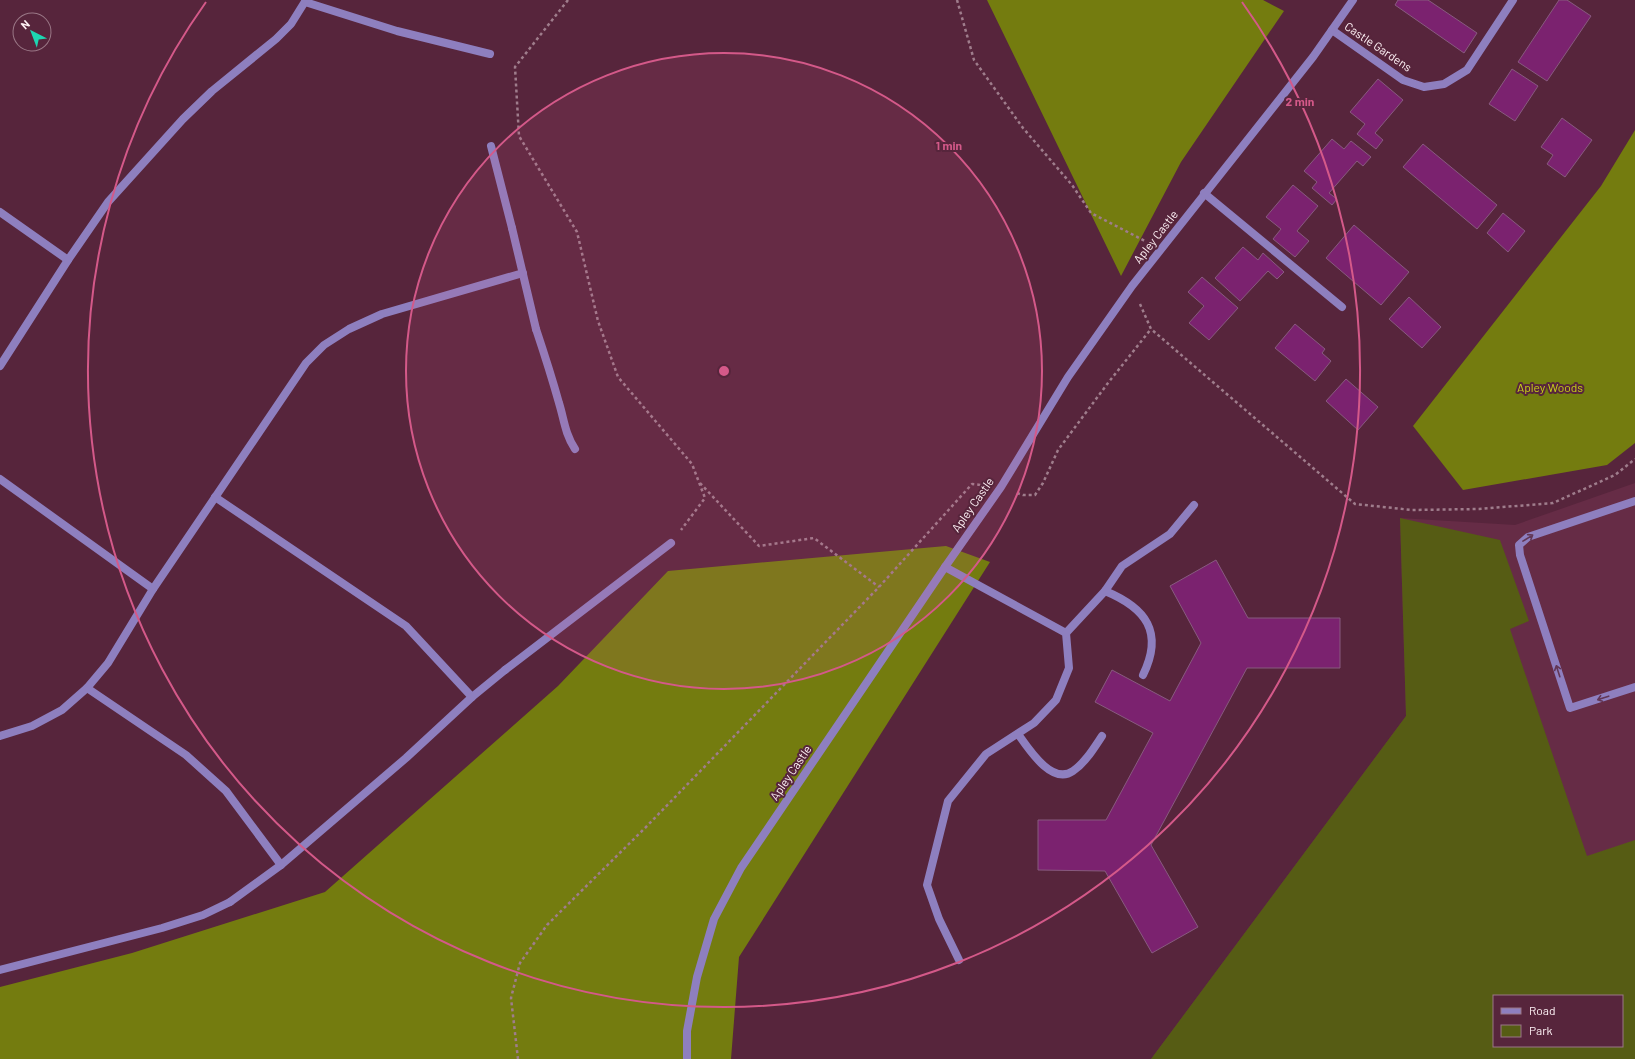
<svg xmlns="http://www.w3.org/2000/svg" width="1635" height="1059" viewBox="0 0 1635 1059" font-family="Barlow,sans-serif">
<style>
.built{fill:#662c46;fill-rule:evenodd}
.green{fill:#565c14;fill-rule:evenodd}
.forest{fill:#747c0f}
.building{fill:#7b226f;stroke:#885a7f}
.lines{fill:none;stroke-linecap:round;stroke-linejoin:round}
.path{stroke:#9f7d8c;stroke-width:2.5;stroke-dasharray:3 3;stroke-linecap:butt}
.lane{stroke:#8e7fbf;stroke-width:8}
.street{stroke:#8e7fbf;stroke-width:8}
.oneway{stroke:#623756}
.ring{fill:none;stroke:#d45989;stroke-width:2}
.labels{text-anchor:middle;stroke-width:4;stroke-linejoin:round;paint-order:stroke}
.street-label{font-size:12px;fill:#fef1f5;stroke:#57253c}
.park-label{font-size:12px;fill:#c6d218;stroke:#57253c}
.centre{fill:#d45989;stroke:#57253c;stroke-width:2}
.ring-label{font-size:12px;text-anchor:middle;font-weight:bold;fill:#d45989;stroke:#57253c;stroke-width:4;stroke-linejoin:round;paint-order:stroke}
</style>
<rect width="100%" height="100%" fill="#57253c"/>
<path class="built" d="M 1635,483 L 1635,1059 L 1151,1059 L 1406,716 L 1400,518 L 1515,525 ZM 1494,996 L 1622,996 L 1622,1046 L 1494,1046 Z"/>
<path class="green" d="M 1400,518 L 1500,540 L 1529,621 L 1510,629 L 1587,856 L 1635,840 L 1635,1059 L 1151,1059 L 1406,716 ZM 1494,996 L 1622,996 L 1622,1046 L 1494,1046 Z"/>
<g class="forest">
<path d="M 987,0 L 1263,0 L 1284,11 L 1181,162 L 1121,276 Z"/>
<path d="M 1635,130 L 1635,443 L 1607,465 L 1463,490 L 1413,426 L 1601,186 Z"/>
<path d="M 946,546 L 990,562 L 739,957 L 731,1059 L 0,1059 L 0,987 L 132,953 L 325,892 L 558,686 L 668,571 Z"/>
</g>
<g class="building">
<path d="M 1398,0 L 1428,0 L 1477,33 L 1464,53 L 1395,5 Z"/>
<path d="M 1559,0 L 1567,0 L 1591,16 L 1547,81 L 1518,62 Z"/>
<path d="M 1512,69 L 1538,86 L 1515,121 L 1489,104 Z"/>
<path d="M 1378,79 L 1403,100 L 1375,133 L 1383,140 L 1376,149 L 1357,134 L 1365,124 L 1350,112 Z"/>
<path d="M 1562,118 L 1592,140 L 1565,177 L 1547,164 L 1553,155 L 1541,147 Z"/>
<path d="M 1332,139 L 1344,149 L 1351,141 L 1371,157 L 1363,166 L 1357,161 L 1329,193 L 1337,199 L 1332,205 L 1312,188 L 1317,182 L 1304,171 Z"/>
<path d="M 1423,144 L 1497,205 L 1477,229 L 1403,167 Z"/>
<path d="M 1293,185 L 1318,206 L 1297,231 L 1309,241 L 1295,257 L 1273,239 L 1281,229 L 1266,217 Z"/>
<path d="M 1503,213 L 1525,231 L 1508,252 L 1487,233 Z"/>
<path d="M 1354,225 L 1409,272 L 1381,305 L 1326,258 Z"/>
<path d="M 1243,247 L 1258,260 L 1263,253 L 1284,272 L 1277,279 L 1268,271 L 1240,301 L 1215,278 Z"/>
<path d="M 1202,277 L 1238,308 L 1209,340 L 1189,323 L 1204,306 L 1188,292 Z"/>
<path d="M 1409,297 L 1441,327 L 1422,348 L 1389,319 Z"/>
<path d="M 1295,324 L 1325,349 L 1322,353 L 1331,361 L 1315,381 L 1275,348 Z"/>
<path d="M 1346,379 L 1378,407 L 1358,430 L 1326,401 Z"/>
<path d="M 1216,560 L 1248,618 L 1340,618 L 1340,668 L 1247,668 L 1151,845 L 1198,927 L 1152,953 L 1105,871 L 1038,870 L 1038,820 L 1106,820 L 1153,733 L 1095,702 L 1112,670 L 1170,701 L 1201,643 L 1170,586 Z"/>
</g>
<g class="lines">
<g class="path">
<path d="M 568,0 L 515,67 L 519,136 L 577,232 L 598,321 L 618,377 L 692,464 L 705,498 L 681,530"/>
<path d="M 957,0 L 974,60 L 1023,128 L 1072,185 L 1091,213 L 1145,241"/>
<path d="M 1140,304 L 1151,329 L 1355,504 L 1412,510 L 1479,509 L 1553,503 L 1615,475 L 1635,459"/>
<path d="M 700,483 L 759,546 L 814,538 L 879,587"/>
<path d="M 1017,493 L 1023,495 L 1035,495 L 1043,483 L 1058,450 L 1108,383 L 1151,329"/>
<path d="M 518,1059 L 511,998 L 520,963 L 547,925 L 646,827 L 879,587 L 972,484 L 981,485"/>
</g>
<g class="lane">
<path d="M 491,146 L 512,228"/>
<path d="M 536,329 C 544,353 552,378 559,403 C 564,419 565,434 575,449"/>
<path d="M 1635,501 L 1528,537 L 1519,545 L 1520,555 L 1570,708 L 1635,687"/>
<path d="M 945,567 L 1066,633 L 1069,668 L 1056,700 L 1034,723 L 986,754 L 948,801 L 927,885 L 939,919 L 959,960"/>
<path d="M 1105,591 C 1146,608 1164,632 1143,675"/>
<path d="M 1066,633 L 1105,591 L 1122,566 L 1170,534 L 1194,505"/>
<path d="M 505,670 L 671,543"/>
<path d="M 1018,734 C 1028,748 1052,786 1073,771 C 1085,763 1094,748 1102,736"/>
<path d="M 0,970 L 162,928 L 203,915 L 230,902"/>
</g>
<g class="street">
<path d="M 305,2 L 397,31 L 490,54"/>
<path d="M 1332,30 L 1403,80 L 1424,87 L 1444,84 L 1467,70 L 1513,0"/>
<path d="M 1204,193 L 1342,307"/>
<path d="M 0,212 L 68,260"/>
<path d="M 512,228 L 536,329"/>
<path d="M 0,366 L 68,260 L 108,202 L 183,119 L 212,91 L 276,39 L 291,24 L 306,0"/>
<path d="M 0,479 L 153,589"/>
<path d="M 215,497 L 406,626 L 472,697"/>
<path d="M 87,688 L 186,755 L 226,791 L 281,865"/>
<path d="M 0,736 L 32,726 L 62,710 L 87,688 L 108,663 L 153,589 L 306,363 L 324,345 L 349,329 L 382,314 L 523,273"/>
<path d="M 230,902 L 281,865 L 406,758 L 472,697 L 505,670"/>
<path d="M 687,1059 L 687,1031 L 697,977 L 714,919 L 741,868 L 945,567 L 1001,487 L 1068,377 L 1132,286 L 1313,57 L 1353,0"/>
</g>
</g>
<defs><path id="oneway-shaft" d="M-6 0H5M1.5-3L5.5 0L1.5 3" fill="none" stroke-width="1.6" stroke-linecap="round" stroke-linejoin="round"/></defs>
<g class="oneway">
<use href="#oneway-shaft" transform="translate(1528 538) rotate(-32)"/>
<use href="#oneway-shaft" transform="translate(1558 671) rotate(-108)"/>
<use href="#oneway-shaft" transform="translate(1603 698) rotate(162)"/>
</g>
<circle cx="724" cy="371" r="318" fill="#d45989" fill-opacity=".12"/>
<g class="ring">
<circle cx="724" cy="371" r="318"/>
<path d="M1242 2A636 636 0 1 1 206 2"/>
</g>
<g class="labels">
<g class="street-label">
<text transform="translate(1378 47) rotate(34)" y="4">Castle Gardens</text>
<text transform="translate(1156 237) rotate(-52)" y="4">Apley Castle</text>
<text transform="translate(973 505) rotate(-55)" y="4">Apley Castle</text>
<text transform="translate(791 773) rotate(-56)" y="4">Apley Castle</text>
</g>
<g class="park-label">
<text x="1550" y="392">Apley Woods</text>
</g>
</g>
<circle cx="724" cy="371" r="6" class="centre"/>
<g class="ring-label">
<text x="1300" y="106">2 min</text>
<text x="949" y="150">1 min</text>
</g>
<rect x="1493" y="995" width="130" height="52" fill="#57253c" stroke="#9a7786"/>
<rect x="1501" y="1008" width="20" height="6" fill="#8e7fbf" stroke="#9a7786"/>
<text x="1529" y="1015" font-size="12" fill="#fef1f5">Road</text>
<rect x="1501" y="1025" width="20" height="12" fill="#565c14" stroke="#9a7786"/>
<text x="1529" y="1035" font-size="12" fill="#fef1f5">Park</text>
<g transform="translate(32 32) rotate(318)"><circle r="19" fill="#57253c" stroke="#9a7786"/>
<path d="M0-3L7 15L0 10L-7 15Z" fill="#1ed5b1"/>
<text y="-6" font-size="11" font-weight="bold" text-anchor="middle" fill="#fef1f5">N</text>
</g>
</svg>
